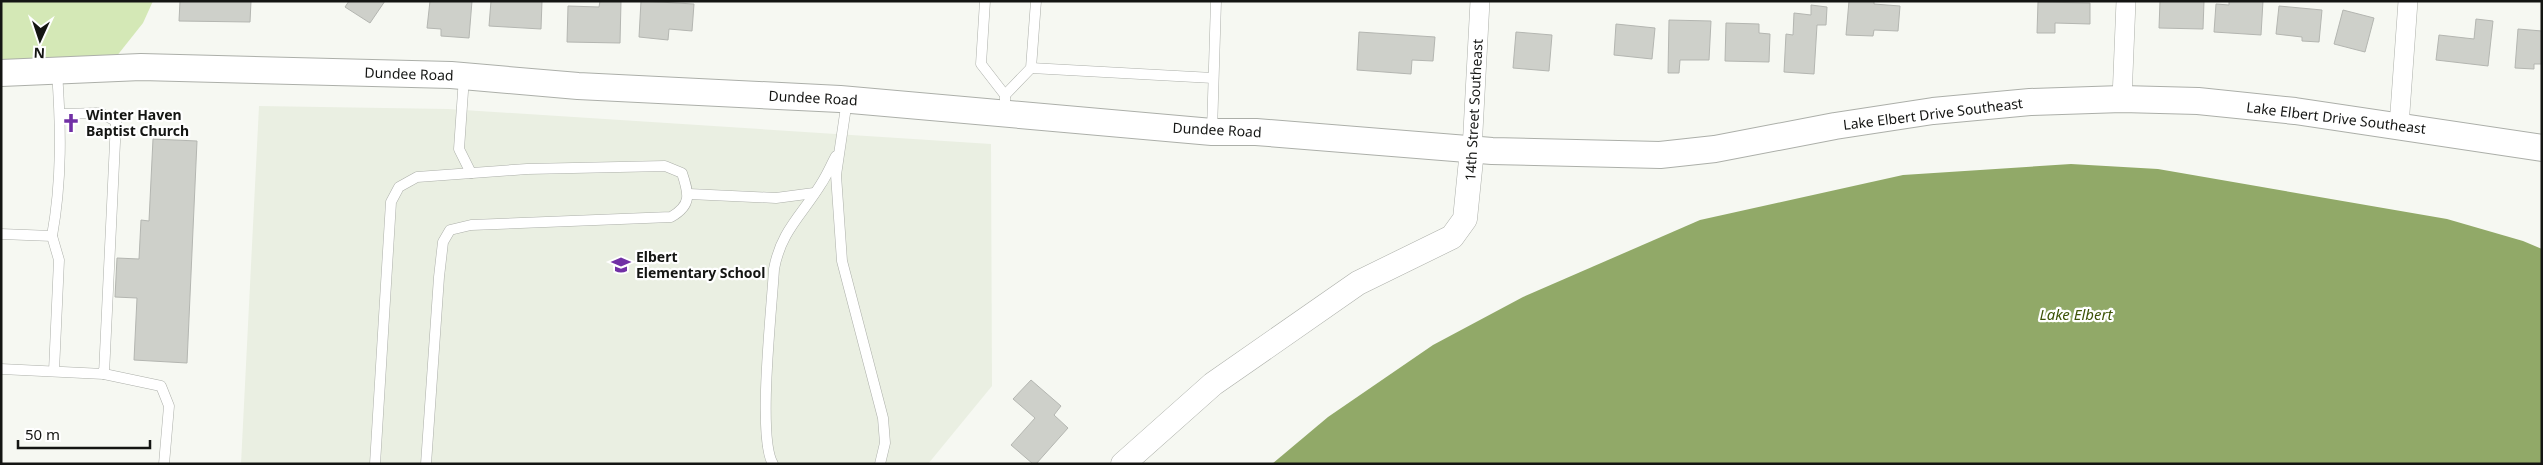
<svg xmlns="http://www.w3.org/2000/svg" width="2543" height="465" viewBox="0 0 2543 465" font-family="'Noto Sans',sans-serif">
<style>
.built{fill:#eaefe2}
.green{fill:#d4e8b6}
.water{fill:#91a968}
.building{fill:#ced0ca;stroke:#b4b6b1}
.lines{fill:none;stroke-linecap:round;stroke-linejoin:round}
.service-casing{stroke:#acafa9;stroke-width:11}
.minor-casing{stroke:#acafa9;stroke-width:20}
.tertiary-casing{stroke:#acafa9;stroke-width:25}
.secondary-casing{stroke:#acafa9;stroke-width:28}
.service{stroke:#fff;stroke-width:10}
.minor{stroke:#fff;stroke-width:19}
.tertiary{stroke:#fff;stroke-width:24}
.secondary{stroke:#fff;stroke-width:26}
.labels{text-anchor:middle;stroke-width:4.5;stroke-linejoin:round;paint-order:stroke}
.street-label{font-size:14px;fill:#141513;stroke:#fff}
.poi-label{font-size:14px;font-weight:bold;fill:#141513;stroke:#fff;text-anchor:start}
.water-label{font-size:15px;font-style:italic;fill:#3d5307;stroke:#fff}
</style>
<rect width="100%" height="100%" fill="#f6f8f2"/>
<path class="built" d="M 259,106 L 448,109 L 991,144 L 992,386 L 928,464 L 241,464 Z"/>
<path class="green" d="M 1,1 L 153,1 L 143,23 L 116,57 L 1,63 Z"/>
<path class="water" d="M 2071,164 L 2158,169 L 2447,219 L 2523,241 L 2542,249 L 2542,464 L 1272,464 L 1328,417 L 1433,345 L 1523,297 L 1700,220 L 1903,175 Z"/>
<g class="building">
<path d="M 180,1 L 251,1 L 250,22 L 179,21 Z"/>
<path d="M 349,1 L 348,1 L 385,1 L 370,23 L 345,7 Z"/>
<path d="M 430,1 L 472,1 L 469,38 L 441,36 L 441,29 L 427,28 Z"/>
<path d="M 491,1 L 542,1 L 541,29 L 489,26 Z"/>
<path d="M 600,1 L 621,1 L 620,43 L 567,42 L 568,6 L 599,7 Z"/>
<path d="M 641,1 L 694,4 L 692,31 L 669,29 L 668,40 L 639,37 Z"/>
<path d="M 1849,1 L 1874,1 L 1874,4 L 1900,6 L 1898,31 L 1874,30 L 1873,36 L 1846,35 Z"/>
<path d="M 2160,1 L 2204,1 L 2203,29 L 2159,28 Z"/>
<path d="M 2229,1 L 2263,1 L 2261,35 L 2214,32 L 2216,4 L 2229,5 Z"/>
<path d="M 2038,2 L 2090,3 L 2090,24 L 2055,23 L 2055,33 L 2037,33 Z"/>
<path d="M 1811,5 L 1827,7 L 1826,25 L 1817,25 L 1814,74 L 1784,72 L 1786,34 L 1793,35 L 1794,13 L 1811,15 Z"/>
<path d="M 2279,6 L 2322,10 L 2319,42 L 2302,41 L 2302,37 L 2276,34 Z"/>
<path d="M 2343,10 L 2374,18 L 2365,52 L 2334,44 Z"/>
<path d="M 2476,19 L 2493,21 L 2488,66 L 2436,60 L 2439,35 L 2474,39 Z"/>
<path d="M 1669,20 L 1711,21 L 1709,60 L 1680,60 L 1679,73 L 1668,73 Z"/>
<path d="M 1726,23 L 1759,24 L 1759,33 L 1770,34 L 1769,62 L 1725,61 Z"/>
<path d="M 1616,24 L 1655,28 L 1652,59 L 1614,55 Z"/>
<path d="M 2518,29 L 2542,31 L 2542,64 L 2534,64 L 2534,69 L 2515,68 Z"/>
<path d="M 1359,32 L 1435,37 L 1433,61 L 1412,60 L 1411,74 L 1357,70 Z"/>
<path d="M 1516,32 L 1552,35 L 1549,71 L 1513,68 Z"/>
<path d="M 153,139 L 197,141 L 187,363 L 134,360 L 137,298 L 115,297 L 117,258 L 139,259 L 141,220 L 149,221 Z"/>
<path d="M 1031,380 L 1061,406 L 1054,415 L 1068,428 L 1036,464 L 1033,464 L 1011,445 L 1035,418 L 1013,399 Z"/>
</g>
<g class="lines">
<g class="service-casing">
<g id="service">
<path d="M 985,1 L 981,64 L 1005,95 L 1005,112"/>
<path d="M 1031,68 L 1213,78"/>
<path d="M 464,77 L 459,149 L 471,173"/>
<path d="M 1005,95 L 1031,68 L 1036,1"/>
<path d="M 847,100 L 836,175 L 842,261 L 883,418 L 885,443 L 880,464"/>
<path d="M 1212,131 L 1216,1"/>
<path d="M 689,194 L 776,198 L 814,193"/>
<path d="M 1,234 L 52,236 C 62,181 61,127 57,72"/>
<path d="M 52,236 L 59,260 L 54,371"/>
<path d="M 1,369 L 104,374 L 116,121 L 100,113 L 60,114"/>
<path d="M 104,374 L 161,386 L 169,406 L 164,464"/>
<path d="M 375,464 L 391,202 L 399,187 L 417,177 L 527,169 L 665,166 L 682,173 C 689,194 692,205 671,217 L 471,225 L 450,230 L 443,242 L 439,277 L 426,464"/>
<path d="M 773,464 C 757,438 772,307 774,269 C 781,231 802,215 821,184 C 827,175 831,165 836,156"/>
</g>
</g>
<g class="minor-casing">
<g id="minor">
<path d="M 2122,99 L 2126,1"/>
<path d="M 2399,126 L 2408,1"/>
<path d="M 1472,150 L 1480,1"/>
</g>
</g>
<g class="tertiary-casing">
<path id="tertiary" d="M 1123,464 L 1213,384 L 1358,283 L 1452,237 L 1465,219 L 1472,150"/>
</g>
<g class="secondary-casing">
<path id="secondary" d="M 1,73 L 141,67 L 451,75 L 578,86 L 840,99 L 1212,132 L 1256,132 L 1492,151 L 1660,155 L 1715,149 L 1835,126 L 1933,111 L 2030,102 L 2122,99 L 2198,101 L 2295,111 L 2542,148"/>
</g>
<use href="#service" class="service"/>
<use href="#minor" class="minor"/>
<use href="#tertiary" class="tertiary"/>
<use href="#secondary" class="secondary"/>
</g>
<defs>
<g id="church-bare" transform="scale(1.5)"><path d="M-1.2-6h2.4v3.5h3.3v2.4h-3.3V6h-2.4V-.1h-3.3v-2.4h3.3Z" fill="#7130a5" stroke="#fff" stroke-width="2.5" paint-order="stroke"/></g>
<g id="school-bare" transform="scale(1.5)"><path d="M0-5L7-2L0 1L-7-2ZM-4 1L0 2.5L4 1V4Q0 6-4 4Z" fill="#7130a5" stroke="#fff" stroke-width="2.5" paint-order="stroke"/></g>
</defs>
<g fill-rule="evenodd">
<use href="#church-bare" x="71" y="123"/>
<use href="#school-bare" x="621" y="265"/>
</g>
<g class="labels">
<g class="street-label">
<text transform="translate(409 74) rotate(2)" y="5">Dundee Road</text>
<text transform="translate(813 98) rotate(3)" y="5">Dundee Road</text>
<text transform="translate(1474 110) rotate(-87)" y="5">14th Street Southeast</text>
<text transform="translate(1933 114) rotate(-7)" y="5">Lake Elbert Drive Southeast</text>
<text transform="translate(2336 118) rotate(7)" y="5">Lake Elbert Drive Southeast</text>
<text transform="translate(1217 130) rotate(3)" y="5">Dundee Road</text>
</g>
<g class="poi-label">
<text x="86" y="120">Winter Haven<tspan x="86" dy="16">Baptist Church</tspan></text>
<text x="636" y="262">Elbert<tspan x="636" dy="16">Elementary School</tspan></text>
</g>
<g class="water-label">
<text x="2076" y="320">Lake Elbert</text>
</g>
</g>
<rect width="2543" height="465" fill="none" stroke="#141513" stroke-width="5"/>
<g transform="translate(40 40) rotate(183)" stroke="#ffffff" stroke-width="4" paint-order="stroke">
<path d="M0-4L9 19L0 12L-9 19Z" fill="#141513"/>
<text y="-8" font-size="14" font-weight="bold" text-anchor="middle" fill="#141513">N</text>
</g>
<path d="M18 440v8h132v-8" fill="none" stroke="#141513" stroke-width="2.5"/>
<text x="25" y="440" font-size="15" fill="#141513" stroke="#ffffff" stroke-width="4" paint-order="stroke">50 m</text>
</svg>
